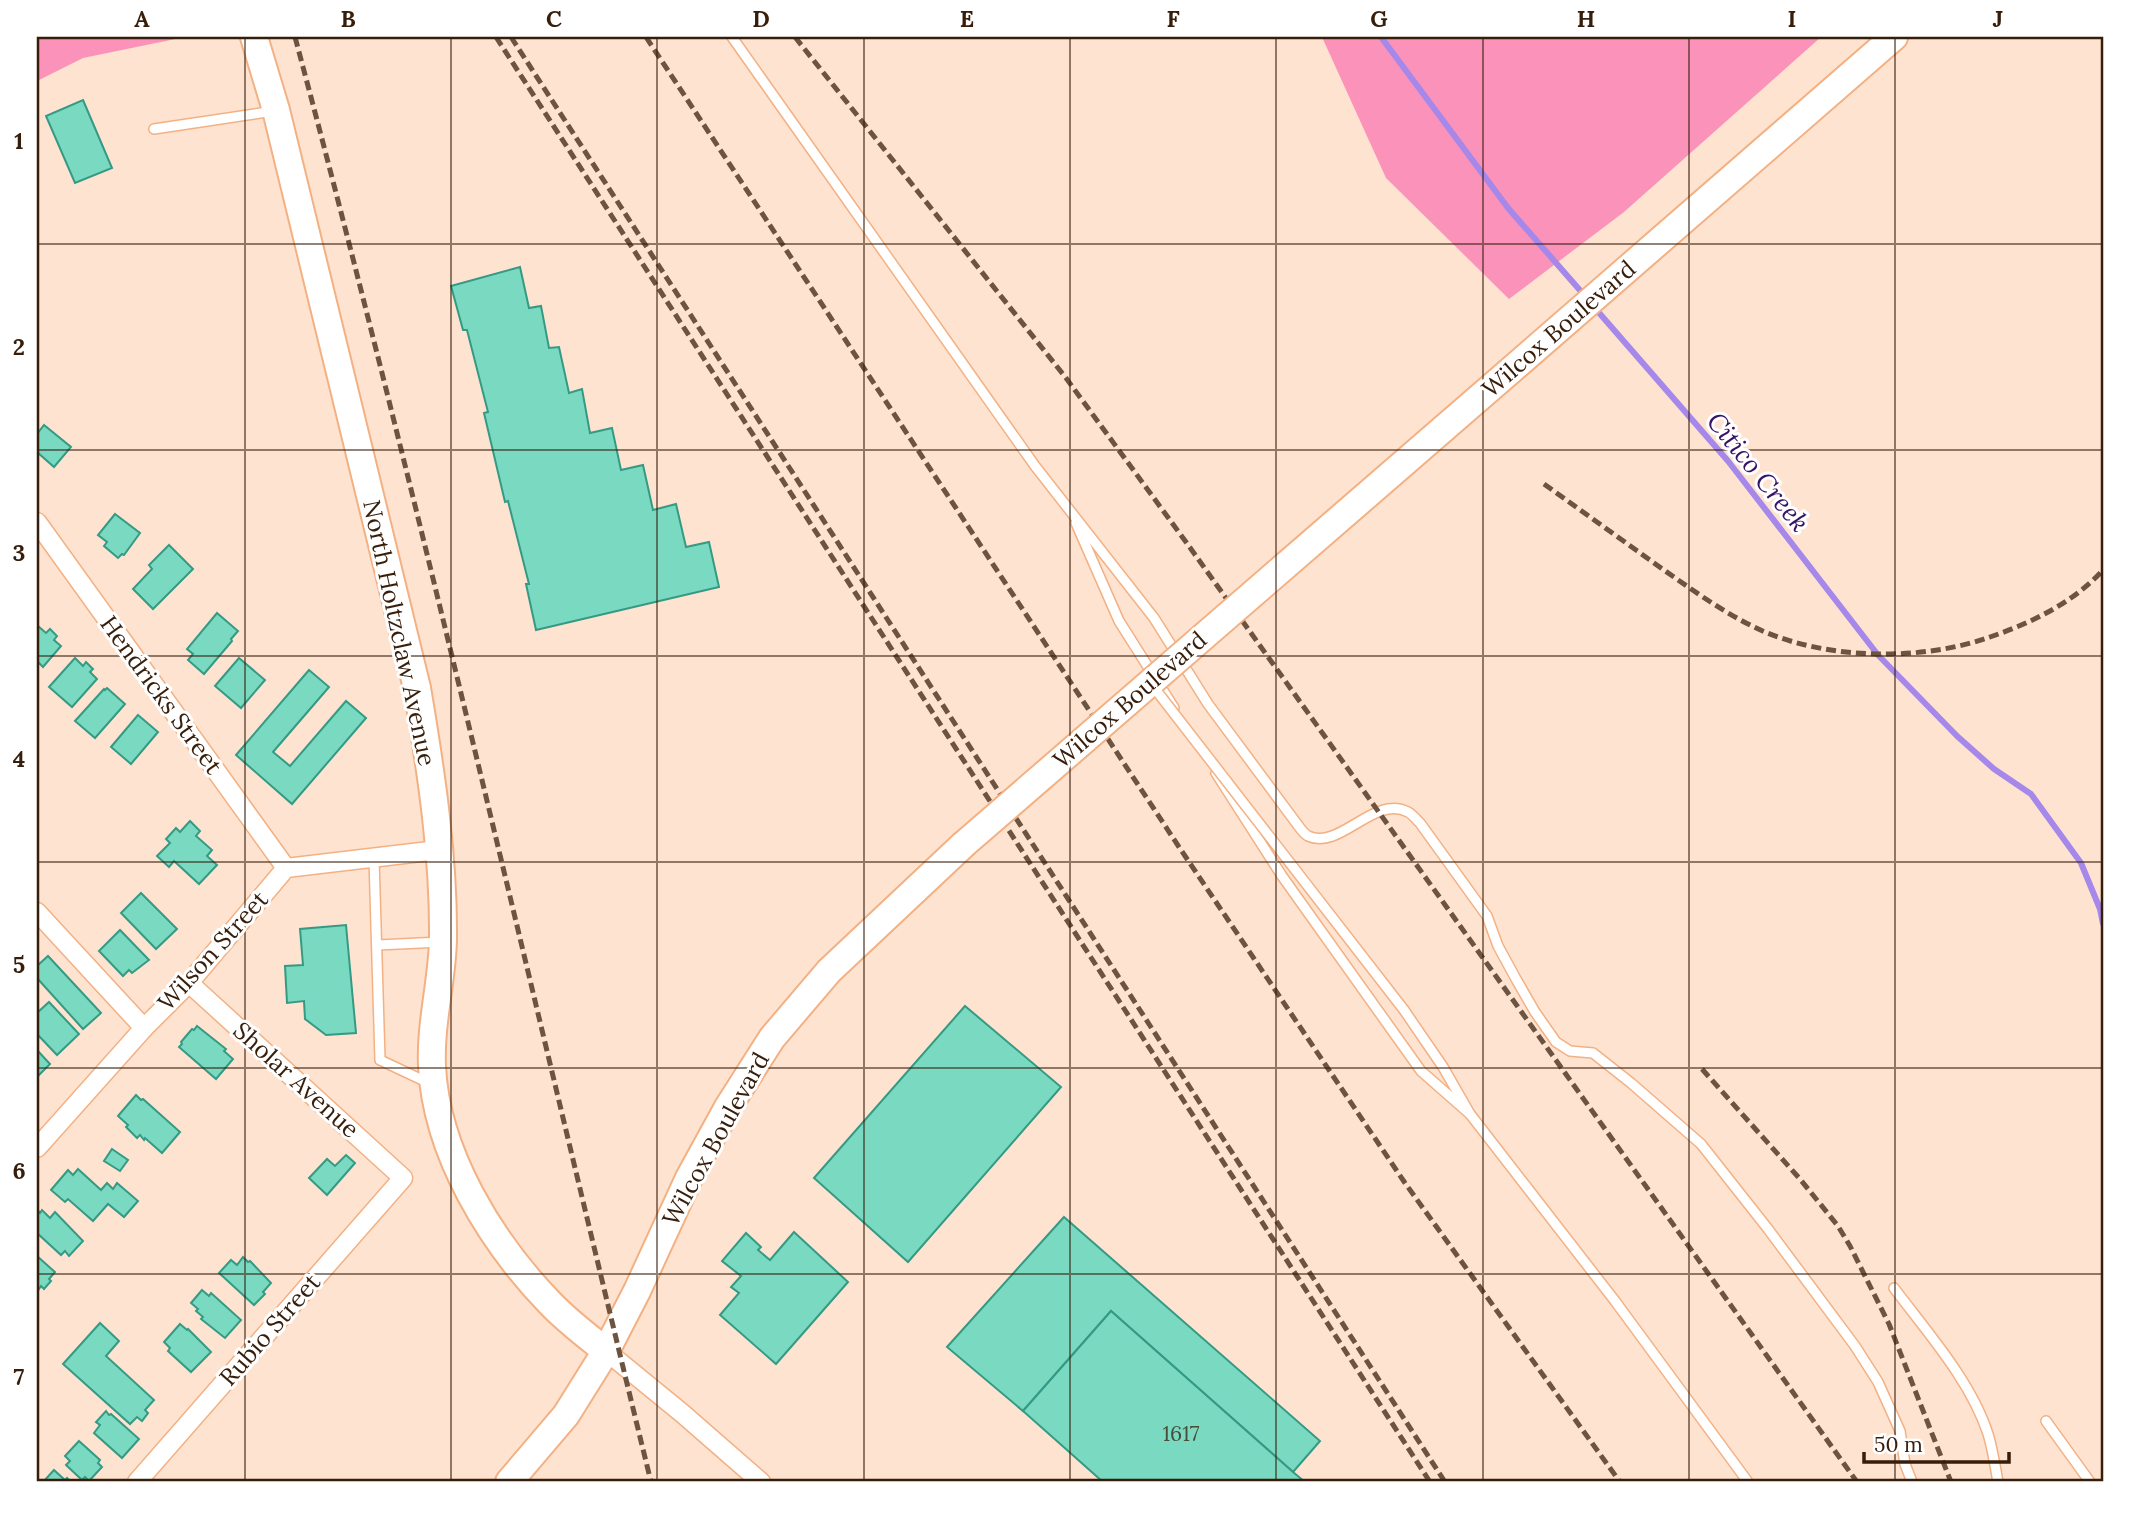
<svg xmlns="http://www.w3.org/2000/svg" width="2140" height="1519" viewBox="0 0 2140 1519" font-family="Lora,serif">
<style>
.green{fill:#fb92ba}
.lines{fill:none;stroke-linecap:round;stroke-linejoin:round}
.stream{stroke:#a588e9;stroke-width:6}
.building{fill:#79d9c1;stroke:#359a84;stroke-width:2}
.lane-casing{stroke:#f3b183;stroke-width:12}
.street-casing{stroke:#f3b183;stroke-width:21}
.secondary-casing{stroke:#f3b183;stroke-width:30}
.lane{stroke:#fff;stroke-width:9}
.street{stroke:#fff;stroke-width:18}
.secondary{stroke:#fff;stroke-width:26}
.rail{stroke:#6d5441;stroke-width:5;stroke-dasharray:10 5;stroke-linecap:butt}
.lane-bridge-casing{stroke:#f3b183;stroke-width:12;stroke-linecap:butt}
.secondary-bridge-casing{stroke:#f3b183;stroke-width:30;stroke-linecap:butt}
.lane-bridge{stroke:#fff;stroke-width:9}
.secondary-bridge{stroke:#fff;stroke-width:26}
.grid{fill:none;stroke:#371e0b;stroke-width:2;stroke-opacity:0.55}
.labels{text-anchor:middle;stroke-width:6;stroke-linejoin:round;paint-order:stroke}
.number-label{font-size:21px;fill:#484d38}
.street-label{font-size:24px;fill:#371e0b;stroke:#fff}
.water-label{font-size:26px;font-style:italic;fill:#351167;stroke:#fff}
.neatline{fill:none;stroke:#371e0b;stroke-width:2.5}
.grid-label{font-size:23px;text-anchor:middle;font-weight:bold;fill:#371e0b}
</style>
<rect width="100%" height="100%" fill="#fee3d0"/>
<g class="green">
<path d="M 37,37 L 185,37 L 83,58 L 37,81 Z"/>
<path d="M 1322,37 L 1821,37 L 1624,212 L 1509,299 L 1386,178 Z"/>
</g>
<g class="lines">
<g class="stream">
<path d="M 1381,37 L 1508,208 L 1585,296"/>
<path d="M 1594,307 L 1728,461 L 1878,655 L 1957,736 L 1994,769 L 2031,794 L 2081,863 L 2100,909 L 2103,924"/>
</g>
</g>
<g class="building">
<path d="M 83,100 L 112,168 L 75,183 L 46,116 Z"/>
<path d="M 520,267 L 529,308 L 541,306 L 549,348 L 559,347 L 569,393 L 582,389 L 590,433 L 612,428 L 621,470 L 643,465 L 653,510 L 676,504 L 686,547 L 709,542 L 719,587 L 536,630 L 526,584 L 529,584 L 508,501 L 505,502 L 484,413 L 488,412 L 467,330 L 463,330 L 451,286 Z"/>
<path d="M 44,425 L 71,447 L 54,467 L 37,452 L 37,434 Z"/>
<path d="M 115,514 L 140,533 L 124,555 L 122,554 L 118,558 L 104,546 L 107,542 L 98,535 Z"/>
<path d="M 169,545 L 193,569 L 153,609 L 133,589 L 152,569 L 149,565 Z"/>
<path d="M 217,613 L 238,631 L 231,639 L 232,641 L 204,674 L 188,660 L 193,654 L 187,649 Z"/>
<path d="M 38,626 L 46,633 L 50,629 L 57,636 L 54,640 L 61,646 L 43,667 L 37,661 Z"/>
<path d="M 75,658 L 83,666 L 86,662 L 93,669 L 90,672 L 97,679 L 72,707 L 49,687 Z"/>
<path d="M 239,658 L 265,680 L 241,708 L 215,686 Z"/>
<path d="M 309,670 L 329,687 L 273,752 L 290,766 L 346,701 L 366,718 L 292,804 L 236,755 Z"/>
<path d="M 107,688 L 125,704 L 95,738 L 75,721 L 104,689 L 105,690 Z"/>
<path d="M 138,715 L 158,732 L 131,764 L 111,747 Z"/>
<path d="M 190,821 L 200,831 L 196,836 L 212,850 L 207,856 L 217,865 L 199,884 L 174,861 L 169,867 L 157,856 L 170,843 L 166,839 L 176,828 L 180,832 Z"/>
<path d="M 141,893 L 177,929 L 156,949 L 121,913 Z"/>
<path d="M 346,925 L 356,1033 L 326,1035 L 305,1019 L 304,1001 L 287,1003 L 285,966 L 303,965 L 300,929 Z"/>
<path d="M 120,930 L 149,960 L 132,973 L 129,970 L 123,976 L 99,951 Z"/>
<path d="M 48,956 L 101,1013 L 83,1029 L 37,978 L 37,966 Z"/>
<path d="M 49,1002 L 79,1034 L 57,1055 L 37,1034 L 37,1013 Z"/>
<path d="M 965,1006 L 1061,1087 L 908,1262 L 814,1178 Z"/>
<path d="M 197,1026 L 226,1049 L 224,1051 L 233,1059 L 216,1079 L 179,1047 L 182,1044 L 181,1042 L 192,1029 L 194,1030 Z"/>
<path d="M 37,1050 L 50,1064 L 37,1077 Z"/>
<path d="M 136,1095 L 141,1100 L 143,1099 L 180,1132 L 162,1153 L 145,1138 L 144,1140 L 140,1135 L 137,1138 L 126,1127 L 128,1125 L 118,1116 Z"/>
<path d="M 112,1149 L 128,1160 L 120,1171 L 104,1161 Z"/>
<path d="M 346,1155 L 355,1163 L 327,1195 L 309,1178 L 327,1159 L 335,1166 Z"/>
<path d="M 78,1169 L 101,1190 L 107,1183 L 113,1189 L 117,1183 L 138,1201 L 124,1217 L 108,1204 L 93,1221 L 68,1199 L 65,1202 L 51,1190 L 68,1170 L 73,1175 Z"/>
<path d="M 37,1209 L 40,1213 L 42,1210 L 50,1218 L 55,1212 L 83,1241 L 69,1256 L 65,1251 L 61,1255 L 38,1234 L 37,1235 Z"/>
<path d="M 1064,1217 L 1320,1441 L 1293,1472 L 1111,1311 L 1023,1411 L 947,1347 Z"/>
<path d="M 794,1232 L 848,1282 L 776,1364 L 720,1315 L 739,1293 L 731,1287 L 741,1276 L 722,1261 L 746,1233 L 761,1247 L 758,1250 L 770,1260 Z"/>
<path d="M 37,1256 L 55,1272 L 49,1279 L 51,1281 L 44,1289 L 41,1286 L 37,1292 Z"/>
<path d="M 243,1257 L 248,1262 L 250,1261 L 271,1283 L 263,1292 L 265,1294 L 254,1305 L 219,1273 L 231,1260 L 237,1265 Z"/>
<path d="M 202,1290 L 209,1296 L 211,1293 L 241,1320 L 225,1338 L 201,1319 L 203,1317 L 196,1311 L 198,1309 L 191,1303 Z"/>
<path d="M 1111,1311 L 1293,1472 L 1305,1482 L 1103,1482 L 1023,1411 Z"/>
<path d="M 100,1323 L 119,1341 L 106,1356 L 154,1400 L 145,1410 L 148,1413 L 142,1421 L 137,1417 L 130,1424 L 63,1364 Z"/>
<path d="M 180,1324 L 187,1330 L 188,1329 L 211,1352 L 191,1372 L 168,1351 L 170,1348 L 164,1342 Z"/>
<path d="M 106,1411 L 109,1415 L 111,1414 L 139,1439 L 122,1458 L 94,1433 L 100,1425 L 96,1422 Z"/>
<path d="M 79,1441 L 100,1460 L 98,1463 L 102,1467 L 89,1481 L 85,1477 L 82,1480 L 66,1465 L 70,1461 L 65,1456 Z"/>
<path d="M 54,1470 L 65,1480 L 67,1478 L 71,1482 L 43,1482 Z"/>
</g>
<g class="lines">
<g class="lane-casing">
<g id="lane">
<path d="M 732,37 L 1035,466 L 1154,618 L 1208,704 L 1297,824 C 1300,828 1304,834 1308,836 C 1340,851 1374,794 1408,812 C 1412,814 1417,820 1420,823 L 1487,916 L 1498,946 L 1516,979 L 1535,1012 L 1556,1042 L 1570,1051 L 1593,1053 L 1631,1083 L 1701,1144 L 1768,1229 L 1855,1346 L 1878,1382 L 1900,1431 L 1905,1464 L 1912,1482"/>
<path d="M 154,129 L 274,111"/>
<path d="M 1076,523 L 1119,621 L 1174,708"/>
<path d="M 1216,773 L 1282,876 L 1421,1071 L 1470,1114"/>
<path d="M 374,859 L 380,1060 L 431,1084"/>
<path d="M 378,945 L 441,942"/>
<path d="M 1404,1010 L 1443,1067 L 1470,1114 L 1615,1301 L 1748,1482"/>
<path d="M 1894,1288 C 1927,1332 1971,1381 1988,1434 C 1993,1450 1995,1466 1998,1482"/>
<path d="M 2046,1421 L 2090,1482"/>
</g>
</g>
<g class="street-casing">
<g id="street">
<path d="M 37,522 L 286,868"/>
<path d="M 37,912 L 144,1028"/>
<path d="M 37,1148 L 144,1028 L 189,983 L 286,868 L 438,850"/>
<path d="M 606,1351 L 683,1414 L 761,1482"/>
<path d="M 137,1482 L 403,1178 L 189,983"/>
</g>
</g>
<g class="secondary-casing">
<g id="secondary">
<path d="M 254,37 L 276,110 L 417,688 C 431,771 444,856 443,940 C 442,982 430,1024 432,1066 C 436,1153 491,1242 550,1303 C 567,1321 587,1336 606,1351"/>
<path d="M 1510,371 L 1894,37"/>
<path d="M 509,1482 L 566,1415 L 606,1351 L 637,1291 L 689,1178 L 728,1107 L 772,1038 L 829,971 L 963,845"/>
</g>
</g>
<use href="#lane" class="lane"/>
<use href="#street" class="street"/>
<use href="#secondary" class="secondary"/>
<g class="rail">
<path d="M 295,37 C 423,516 533,1000 651,1482"/>
<path d="M 496,37 L 1430,1482"/>
<path d="M 511,37 L 1445,1482"/>
<path d="M 646,37 L 1181,850 L 1405,1183 L 1620,1482"/>
<path d="M 795,37 L 1066,378 L 1186,542 L 1857,1482"/>
<path d="M 1544,484 C 1583,512 1622,540 1661,568 C 1694,591 1728,616 1765,632 C 1832,660 1922,661 1990,637 C 2031,623 2073,603 2103,570"/>
<path d="M 1702,1069 L 1800,1179 L 1838,1226 L 1850,1246 L 1889,1324 L 1951,1482"/>
</g>
<g class="lane-bridge-casing">
<path id="lane-bridge" d="M 1152,685 L 1404,1010"/>
</g>
<g class="secondary-bridge-casing">
<path id="secondary-bridge" d="M 963,845 L 1510,371"/>
</g>
<use href="#lane-bridge" class="lane-bridge"/>
<use href="#secondary-bridge" class="secondary-bridge"/>
</g>
<path class="grid" d="M 245,37 L 245,1482M 451,37 L 451,1482M 657,37 L 657,1482M 864,37 L 864,1482M 1070,37 L 1070,1482M 1276,37 L 1276,1482M 1483,37 L 1483,1482M 1689,37 L 1689,1482M 1895,37 L 1895,1482M 37,244 L 2103,244M 37,450 L 2103,450M 37,656 L 2103,656M 37,862 L 2103,862M 37,1068 L 2103,1068M 37,1274 L 2103,1274"/>
<g class="labels">
<g class="number-label">
<text x="1181" y="1441">1617</text>
</g>
<g class="street-label">
<text transform="translate(1559 329) rotate(-41)" y="8">Wilcox Boulevard</text>
<text transform="translate(399 633) rotate(78)" y="8">North Holtzclaw Avenue</text>
<text transform="translate(161 695) rotate(54)" y="8">Hendricks Street</text>
<text transform="translate(1130 700) rotate(-41)" y="8">Wilcox Boulevard</text>
<text transform="translate(213 951) rotate(-48)" y="8">Wilson Street</text>
<text transform="translate(296 1080) rotate(42)" y="8">Sholar Avenue</text>
<text transform="translate(716 1139) rotate(-61)" y="8">Wilcox Boulevard</text>
<text transform="translate(270 1330) rotate(-49)" y="8">Rubio Street</text>
</g>
<g class="water-label">
<text transform="translate(1758 472) rotate(51)" y="9">Citico Creek</text>
</g>
</g>
<rect width="2140" height="1519" fill="none" stroke="#ffffff" stroke-width="77"/>
<path d="M1864 1452v10h145v-10" fill="none" stroke="#371e0b" stroke-width="3.5"/>
<text x="1874" y="1452" font-size="21" fill="#371e0b" stroke="#ffffff" stroke-width="5" paint-order="stroke">50 m</text>
<rect x="38" y="38" width="2064" height="1442" class="neatline"/>
<g class="grid-label">
<text x="142" y="27">A</text>
<text x="348" y="27">B</text>
<text x="554" y="27">C</text>
<text x="761" y="27">D</text>
<text x="967" y="27">E</text>
<text x="1173" y="27">F</text>
<text x="1379" y="27">G</text>
<text x="1586" y="27">H</text>
<text x="1792" y="27">I</text>
<text x="1998" y="27">J</text>
<text x="19" y="149">1</text>
<text x="19" y="355">2</text>
<text x="19" y="561">3</text>
<text x="19" y="767">4</text>
<text x="19" y="973">5</text>
<text x="19" y="1179">6</text>
<text x="19" y="1385">7</text>
</g>
</svg>
